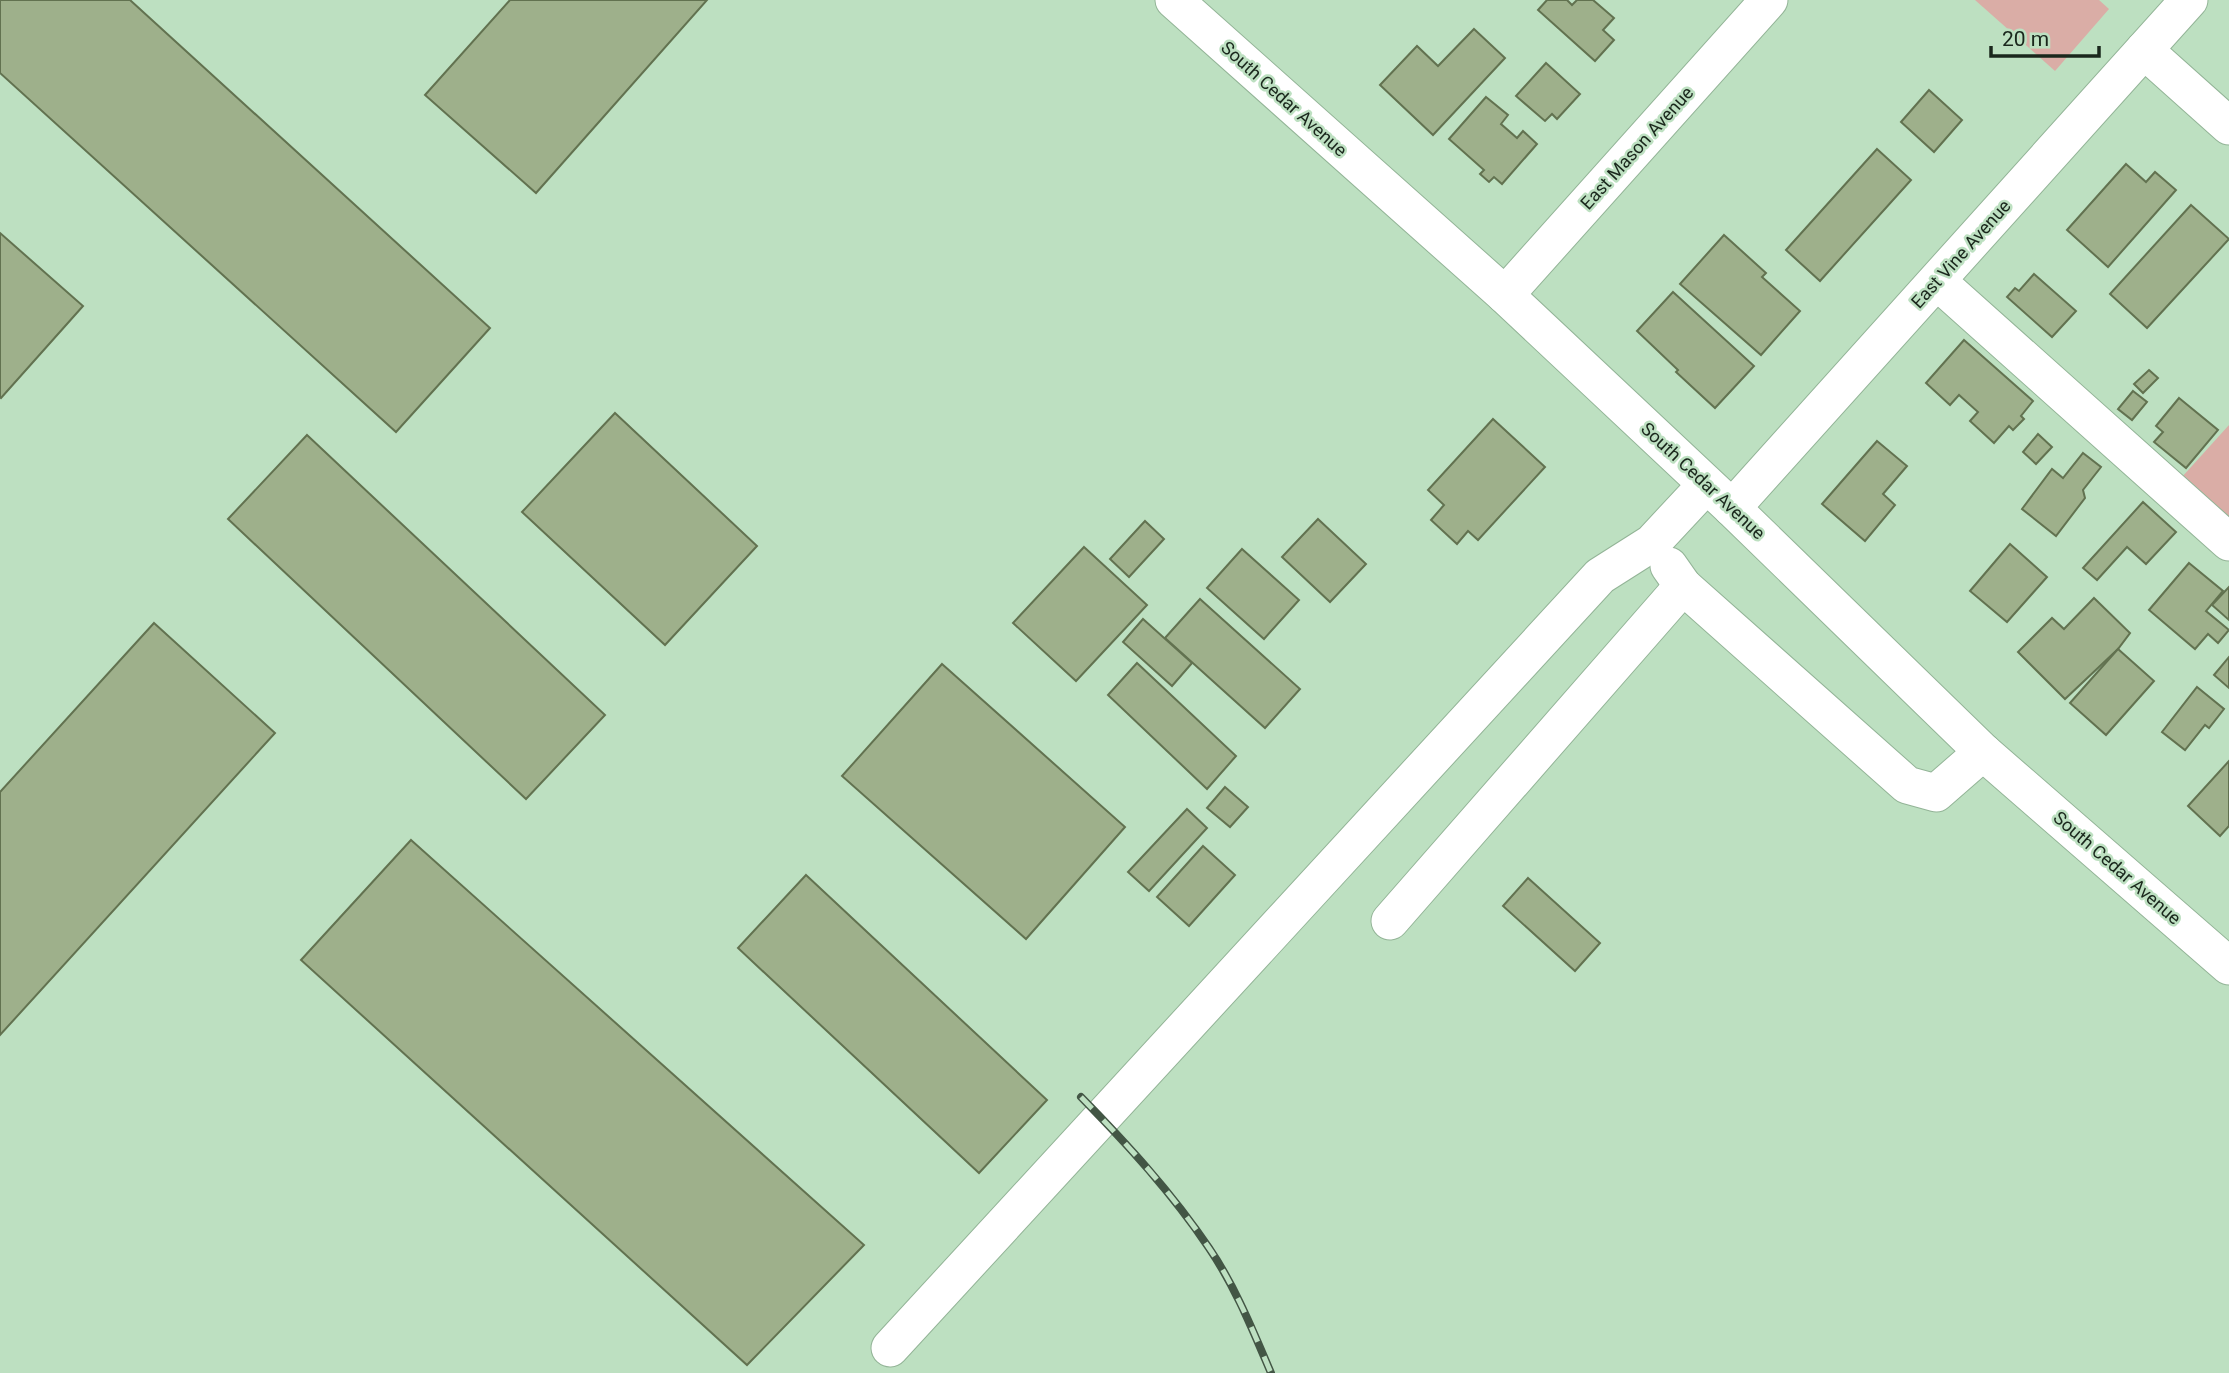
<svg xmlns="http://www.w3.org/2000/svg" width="2229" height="1373" viewBox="0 0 2229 1373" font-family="Roboto,sans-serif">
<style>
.green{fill:#daada6}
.building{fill:#9eb08b;stroke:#627250;stroke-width:2}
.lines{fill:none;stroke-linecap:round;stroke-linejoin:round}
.minor-casing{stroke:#93b497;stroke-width:39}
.minor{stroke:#fff;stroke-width:37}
.rail-casing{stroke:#435645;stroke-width:8}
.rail{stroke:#bde0c1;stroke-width:5;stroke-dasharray:16;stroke-linecap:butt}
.labels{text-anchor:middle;stroke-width:5;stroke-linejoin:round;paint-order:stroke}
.street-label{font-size:18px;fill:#1a271c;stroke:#bde0c1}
</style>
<rect width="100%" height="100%" fill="#bde0c1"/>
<g class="green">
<path d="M 1975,0 L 2099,0 L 2109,9 L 2055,71 Z"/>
<path d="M 2229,425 L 2229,517 L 2228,518 L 2182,477 Z"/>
</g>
<g class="building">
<path d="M 0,0 L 130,0 L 490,328 L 396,432 L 0,73 Z"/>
<path d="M 510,0 L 707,0 L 536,193 L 425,95 Z"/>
<path d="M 1547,0 L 1567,0 L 1572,5 L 1577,0 L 1593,0 L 1614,18 L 1603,30 L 1614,40 L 1595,61 L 1538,10 Z"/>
<path d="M 1474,29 L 1505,58 L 1433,135 L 1380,85 L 1417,46 L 1438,66 Z"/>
<path d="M 1546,63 L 1580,94 L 1557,119 L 1552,114 L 1545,121 L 1516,96 Z"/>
<path d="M 1929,90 L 1962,120 L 1934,152 L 1901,122 Z"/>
<path d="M 1486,97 L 1508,115 L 1501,124 L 1517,138 L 1523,131 L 1537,144 L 1502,184 L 1494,177 L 1489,182 L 1480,174 L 1484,170 L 1449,139 Z"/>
<path d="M 1877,149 L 1911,180 L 1820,281 L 1786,250 Z"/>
<path d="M 2126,164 L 2146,182 L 2155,172 L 2176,190 L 2108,267 L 2067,230 Z"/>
<path d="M 2191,205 L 2229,239 L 2147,328 L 2110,294 Z"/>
<path d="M 0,233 L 83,306 L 1,398 L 0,397 Z"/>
<path d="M 1724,235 L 1766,273 L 1762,277 L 1800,311 L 1761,355 L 1680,284 Z"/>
<path d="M 2034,274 L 2076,311 L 2052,337 L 2007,297 L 2015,288 L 2019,291 Z"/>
<path d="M 1673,292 L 1754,366 L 1715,408 L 1676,372 L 1678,370 L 1637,331 Z"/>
<path d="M 1964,340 L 2033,401 L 2021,416 L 2024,419 L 2013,430 L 2009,426 L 1994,443 L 1970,421 L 1978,412 L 1959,395 L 1950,405 L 1926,383 Z"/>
<path d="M 2149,370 L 2158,378 L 2143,393 L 2134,384 Z"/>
<path d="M 2133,391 L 2147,402 L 2132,420 L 2118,409 Z"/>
<path d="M 2179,398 L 2218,430 L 2186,468 L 2154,442 L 2163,432 L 2156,426 Z"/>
<path d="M 615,413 L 757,546 L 665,645 L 522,512 Z"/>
<path d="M 1493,419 L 1545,467 L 1478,540 L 1468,531 L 1457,544 L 1431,520 L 1444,505 L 1428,490 Z"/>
<path d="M 2038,434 L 2052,447 L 2036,464 L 2023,452 Z"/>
<path d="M 307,435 L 605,715 L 526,799 L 228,519 Z"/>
<path d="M 1877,441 L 1907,466 L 1883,494 L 1895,505 L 1865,541 L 1822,504 Z"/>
<path d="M 2083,453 L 2101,467 L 2083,490 L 2085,498 L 2056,536 L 2022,509 L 2052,469 L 2063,478 Z"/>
<path d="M 2143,502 L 2176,532 L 2146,564 L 2127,547 L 2097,580 L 2083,568 Z"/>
<path d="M 1318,519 L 1366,564 L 1330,602 L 1282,557 Z"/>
<path d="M 1145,521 L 1164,539 L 1129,577 L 1110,559 Z"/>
<path d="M 2010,544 L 2047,577 L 2007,622 L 1970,591 Z"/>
<path d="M 1084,547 L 1147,605 L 1076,681 L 1013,623 Z"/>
<path d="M 1242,549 L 1299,600 L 1264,639 L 1207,588 Z"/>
<path d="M 2189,563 L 2223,591 L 2206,611 L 2229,630 L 2218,643 L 2208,634 L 2195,649 L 2149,610 Z"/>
<path d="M 2229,587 L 2229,620 L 2212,605 Z"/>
<path d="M 2094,598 L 2130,633 L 2118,649 L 2065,699 L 2018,652 L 2052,618 L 2064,629 Z"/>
<path d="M 1200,599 L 1300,689 L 1265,728 L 1165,638 Z"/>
<path d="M 1143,619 L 1192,663 L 1172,686 L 1123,642 Z"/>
<path d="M 154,623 L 275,733 L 0,1035 L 0,792 Z"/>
<path d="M 2118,649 L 2154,681 L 2106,735 L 2070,703 Z"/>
<path d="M 2229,657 L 2229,688 L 2214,675 Z"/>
<path d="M 1137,663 L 1236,756 L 1207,789 L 1108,695 Z"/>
<path d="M 942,664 L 1125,827 L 1026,939 L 842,776 Z"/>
<path d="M 2197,687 L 2224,709 L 2209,728 L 2205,725 L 2185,750 L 2162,732 Z"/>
<path d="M 2229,761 L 2229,826 L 2220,836 L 2188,806 Z"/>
<path d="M 1225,787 L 1248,807 L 1230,827 L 1207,808 Z"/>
<path d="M 1187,809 L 1207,828 L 1149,891 L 1128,872 Z"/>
<path d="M 411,840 L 864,1245 L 747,1365 L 301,960 Z"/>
<path d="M 1203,846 L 1235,875 L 1189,926 L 1157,897 Z"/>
<path d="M 806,875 L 1047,1100 L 979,1173 L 738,948 Z"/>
<path d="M 1528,878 L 1600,943 L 1575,971 L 1503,906 Z"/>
</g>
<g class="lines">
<g class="minor-casing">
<g id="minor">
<path d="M 1174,0 L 1505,295 L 1732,508 L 1983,752 L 2229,966"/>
<path d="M 2144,50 L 2229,126"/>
<path d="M 1937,281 L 2229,542"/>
<path d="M 1505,295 L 1769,0"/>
<path d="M 1732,508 L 2189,0"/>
<path d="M 1669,566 L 1683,586 L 1907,785 L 1936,793 L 1983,752"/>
<path d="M 1390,921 L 1683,586"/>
<path d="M 890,1348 L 1600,576 L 1652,543 L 1706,485"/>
</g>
</g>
<use href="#minor" class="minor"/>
<g class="rail-casing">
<path id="rail" d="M 1081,1097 C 1127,1144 1172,1193 1209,1248 C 1235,1286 1253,1331 1271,1373"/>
</g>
<use href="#rail" class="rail"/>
</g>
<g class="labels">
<g class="street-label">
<text transform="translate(1284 99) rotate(42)" y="6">South Cedar Avenue</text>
<text transform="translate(1637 148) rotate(-48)" y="6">East Mason Avenue</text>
<text transform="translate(1961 254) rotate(-48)" y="6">East Vine Avenue</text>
<text transform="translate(1703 481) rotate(43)" y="6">South Cedar Avenue</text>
<text transform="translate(2117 868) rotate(41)" y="6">South Cedar Avenue</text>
</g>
</g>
<path d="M1991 46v10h108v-10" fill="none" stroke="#1a271c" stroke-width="3.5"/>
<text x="2002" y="46" font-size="21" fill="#1a271c" stroke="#bde0c1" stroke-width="5" paint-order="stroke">20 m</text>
</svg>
